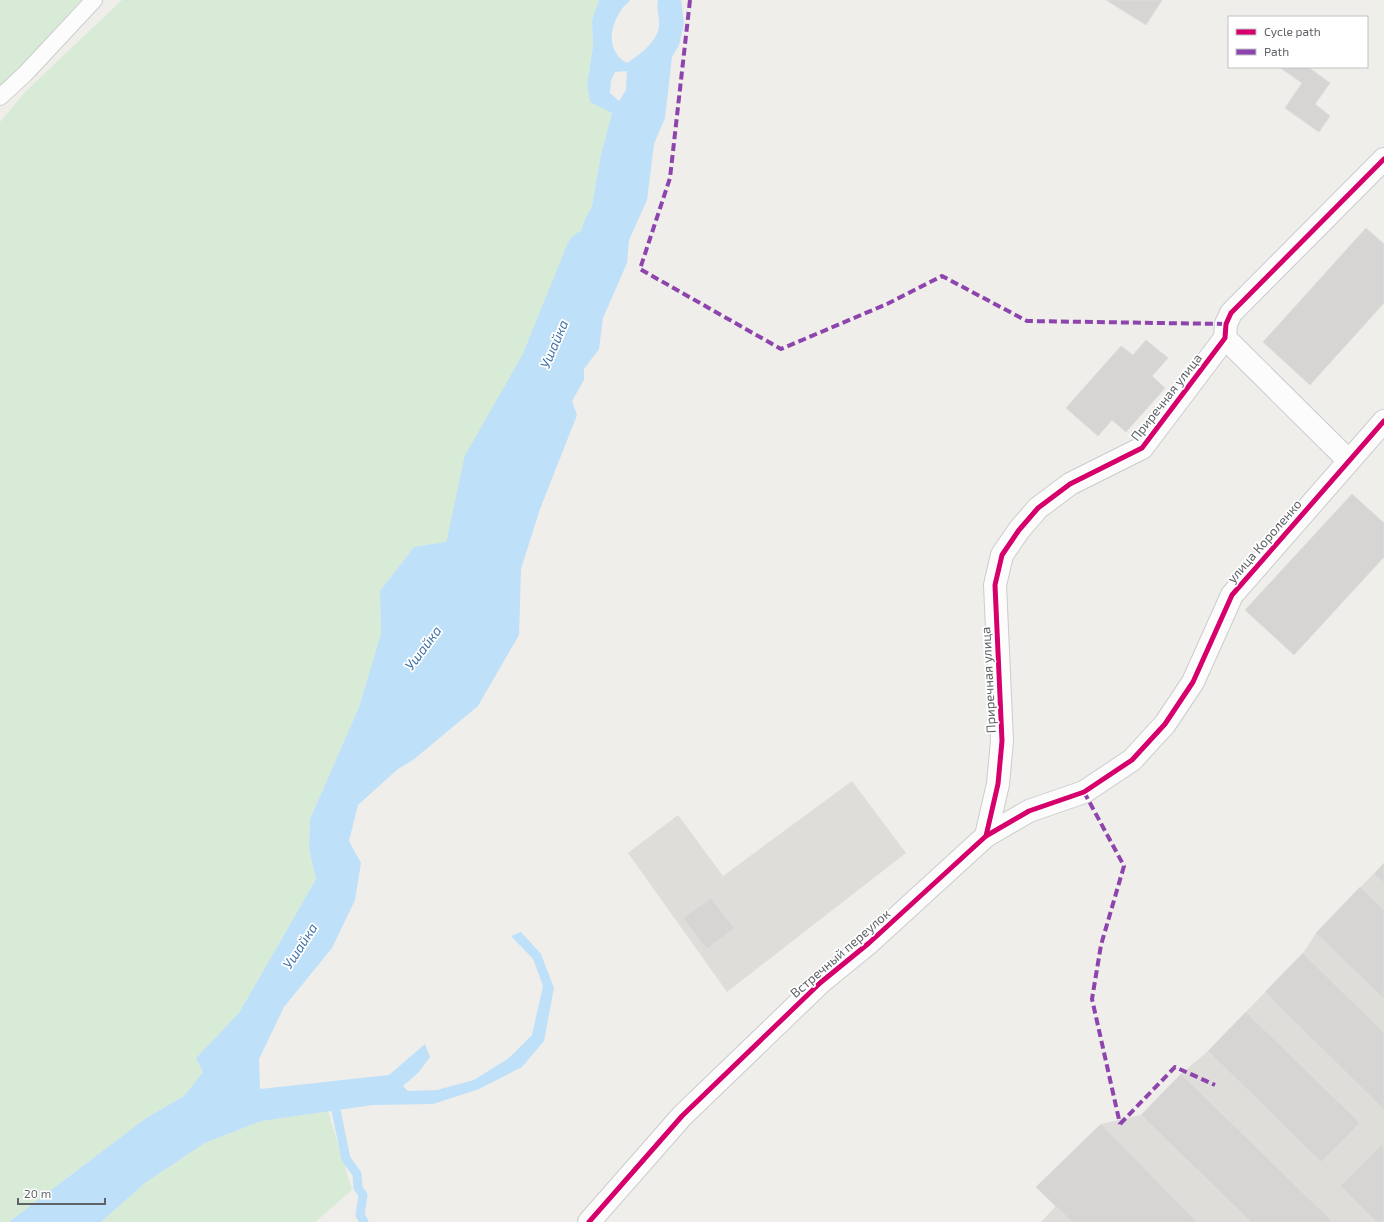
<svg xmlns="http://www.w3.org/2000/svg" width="1384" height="1222" viewBox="0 0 1384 1222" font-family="'Exo 2',sans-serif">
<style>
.industrial{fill:#dfddda}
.green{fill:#d8ebd6}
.water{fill:#bfe0f9;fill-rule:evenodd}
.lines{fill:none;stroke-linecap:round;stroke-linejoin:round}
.stream{stroke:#bfe0f9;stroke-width:9}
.river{stroke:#bfe0f9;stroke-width:52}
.building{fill:#d6d5d3;stroke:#deddd9}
.service-casing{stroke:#cbcccc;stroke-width:18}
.minor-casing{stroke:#cbcccc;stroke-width:24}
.service{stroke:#fdfcfc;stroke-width:16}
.minor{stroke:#fdfcfc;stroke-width:22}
.quiet{stroke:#8e44ad;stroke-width:4;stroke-dasharray:8 4;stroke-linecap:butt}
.cycleway-casing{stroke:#fff;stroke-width:8}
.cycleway{stroke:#d6006c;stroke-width:5}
.labels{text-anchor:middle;stroke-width:3.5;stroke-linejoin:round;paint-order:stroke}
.street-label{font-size:13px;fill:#5f6368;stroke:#fff}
.water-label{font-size:14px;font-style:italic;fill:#4174aa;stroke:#fff}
</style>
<rect width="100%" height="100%" fill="#efeeea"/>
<g class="industrial">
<path d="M 852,781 L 906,853 L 727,992 L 628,853 L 678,815 L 723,876 Z"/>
<path d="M 1384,863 L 1384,1222 L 1041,1222 L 1056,1206 L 1036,1187 L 1101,1124 L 1141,1115 L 1181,1074 L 1208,1051 L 1303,953 L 1316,933 Z"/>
</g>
<g class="green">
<path d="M 0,0 L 81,0 L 38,49 L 0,87 Z"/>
<path d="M 122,0 L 599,0 L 592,20 L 593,46 L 587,85 L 590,102 L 612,113 L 601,154 L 592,206 L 585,219 L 575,265 L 568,273 L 561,309 L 567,331 L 553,339 C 552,360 548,384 531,397 L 499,493 L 445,542 L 414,547 L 380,591 L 381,634 L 359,707 L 310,819 L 309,849 L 316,879 L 239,1013 L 196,1058 L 203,1072 L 184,1096 L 146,1118 L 9,1222 L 0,1222 L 0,122 L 25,92 Z"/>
<path d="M 328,1111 L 352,1190 L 315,1222 L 101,1222 L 145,1183 L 205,1143 L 261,1121 Z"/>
</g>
<path class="water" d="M 599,0 L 630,0 C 628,4 624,5 622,9 C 609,27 606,51 627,63 C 640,55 661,39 659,22 C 659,14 656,8 658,0 L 681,0 L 684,24 L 679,45 L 672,57 L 665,118 L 654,144 L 647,200 L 629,240 L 627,263 L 603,318 L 599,349 L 584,369 L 584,380 L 572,401 L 577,415 L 540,509 L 521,569 L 519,635 L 478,706 L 413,760 L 398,769 L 358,805 L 349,841 L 361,863 L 355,900 L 332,948 L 284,1007 L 259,1059 L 260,1089 L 389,1075 L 425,1044 L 430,1057 L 418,1073 L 403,1086 L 408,1091 L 437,1090 L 474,1080 L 509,1058 L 532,1035 L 543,986 L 533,959 L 511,936 L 521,932 L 541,954 L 554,988 L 544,1041 L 522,1067 L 479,1089 L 433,1104 L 373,1105 L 261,1121 L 205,1143 L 145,1183 L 101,1222 L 9,1222 L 146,1118 L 184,1096 L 203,1072 L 196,1058 L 239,1013 L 316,879 L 309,849 L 310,819 L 359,707 L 381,634 L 380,591 L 414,547 L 445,542 L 499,493 L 507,472 L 517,430 L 531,397 L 540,390 L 552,357 L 553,339 L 567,331 L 561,309 L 568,273 L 575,265 L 573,255 L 585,219 L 592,206 L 601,154 L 612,113 L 590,102 L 587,85 L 593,46 L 592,20 ZM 627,71 L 626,90 L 619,101 L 610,93 L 611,80 L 615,72 Z"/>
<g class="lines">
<path class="stream" d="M 336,1110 L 346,1159 L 357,1174 L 358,1188 L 363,1195 L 360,1215 L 364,1222"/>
<path class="river" d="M 465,580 L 489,466 L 546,366 L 591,255"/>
</g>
<g class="building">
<path d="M 1106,0 L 1162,0 L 1146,25 Z"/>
<path d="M 1279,67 L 1308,67 L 1330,83 L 1315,104 L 1330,116 L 1319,132 L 1285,108 L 1302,83 Z"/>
<path d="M 1366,228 L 1384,244 L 1384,303 L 1310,385 L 1263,342 Z"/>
<path d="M 1146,340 L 1168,358 L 1152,376 L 1165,388 L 1126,432 L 1112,420 L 1098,436 L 1066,408 L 1121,346 L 1133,355 Z"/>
<path d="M 1352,494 L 1384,523 L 1384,557 L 1294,655 L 1245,610 Z"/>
<path d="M 1384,863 L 1384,883 L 1374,874 Z"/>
<path d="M 1360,887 L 1384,910 L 1384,999 L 1316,933 Z"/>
<path d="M 711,898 L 734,928 L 707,949 L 683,918 Z"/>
<path d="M 1303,953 L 1384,1033 L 1384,1110 L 1265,992 Z"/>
<path d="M 1246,1012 L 1360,1123 L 1321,1162 L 1208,1051 Z"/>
<path d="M 1181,1074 L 1333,1222 L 1251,1222 L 1141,1115 Z"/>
<path d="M 1101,1124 L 1197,1222 L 1072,1222 L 1036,1187 Z"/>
<path d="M 1382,1144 L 1384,1147 L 1384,1222 L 1376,1222 L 1340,1186 Z"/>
</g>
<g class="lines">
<g class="service-casing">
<path id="service" d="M 0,97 L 25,74 L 94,0"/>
</g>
<g class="minor-casing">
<g id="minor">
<path d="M 1225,338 L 1348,460"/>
<path d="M 986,836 L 998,784 L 1002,741 L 995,585 L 1002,555 L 1019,530 L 1038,508 L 1070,484 L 1142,448 L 1225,338 L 1226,324 L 1231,313 L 1384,159"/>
<path d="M 589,1222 L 682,1116 L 820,983 L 869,943 L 986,836 L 1029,811 L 1084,792 L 1132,760 L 1165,724 L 1193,682 L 1232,595 L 1384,421"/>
</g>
</g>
<use href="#service" class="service"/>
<use href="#minor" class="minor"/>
<g class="quiet">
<path d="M 690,0 L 670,178 L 640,269 L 781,349 L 887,304 L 942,276 L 1027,321 L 1226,324"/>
<path d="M 1084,792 L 1124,866 L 1101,945 L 1092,999 L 1120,1124"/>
<path d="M 1120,1124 L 1175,1067 L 1215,1085"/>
</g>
<g class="cycleway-casing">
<g id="cycleway">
<path d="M 986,836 L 998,784 L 1002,741 L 995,585 L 1002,555 L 1019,530 L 1038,508 L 1070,484 L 1142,448 L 1225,338 L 1226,324 L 1231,313 L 1384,159"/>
<path d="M 589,1222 L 682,1116 L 820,983 L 869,943 L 986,836 L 1029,811 L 1084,792 L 1132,760 L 1165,724 L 1193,682 L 1232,595 L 1384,421"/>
</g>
</g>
<use href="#cycleway" class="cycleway"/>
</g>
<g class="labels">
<g class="street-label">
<text transform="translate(1166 397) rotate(-52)" y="5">Приречная улица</text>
<text transform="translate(1264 541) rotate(-49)" y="5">улица Короленко</text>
<text transform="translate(988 680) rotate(-93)" y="5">Приречная улица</text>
<text transform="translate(840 953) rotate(-41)" y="5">Встречный переулок</text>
</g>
<g class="water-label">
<text transform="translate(554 344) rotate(-67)" y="5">Ушайка</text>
<text transform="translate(423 648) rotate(-53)" y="5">Ушайка</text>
<text transform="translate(300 946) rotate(-57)" y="5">Ушайка</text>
</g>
</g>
<rect x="1228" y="16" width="140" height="52" fill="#ffffff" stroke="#bfc1c3"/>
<rect x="1236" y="29" width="20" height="6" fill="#d6006c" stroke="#bfc1c3"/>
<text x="1264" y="36" font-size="12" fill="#5f6368">Cycle path</text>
<rect x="1236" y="49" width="20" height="6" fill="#8e44ad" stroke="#bfc1c3"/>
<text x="1264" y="56" font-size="12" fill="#5f6368">Path</text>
<path d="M18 1198v6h87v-6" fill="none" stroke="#5f6368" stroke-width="2"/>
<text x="24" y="1198" font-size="12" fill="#5f6368" stroke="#ffffff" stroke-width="3" paint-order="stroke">20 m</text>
</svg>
